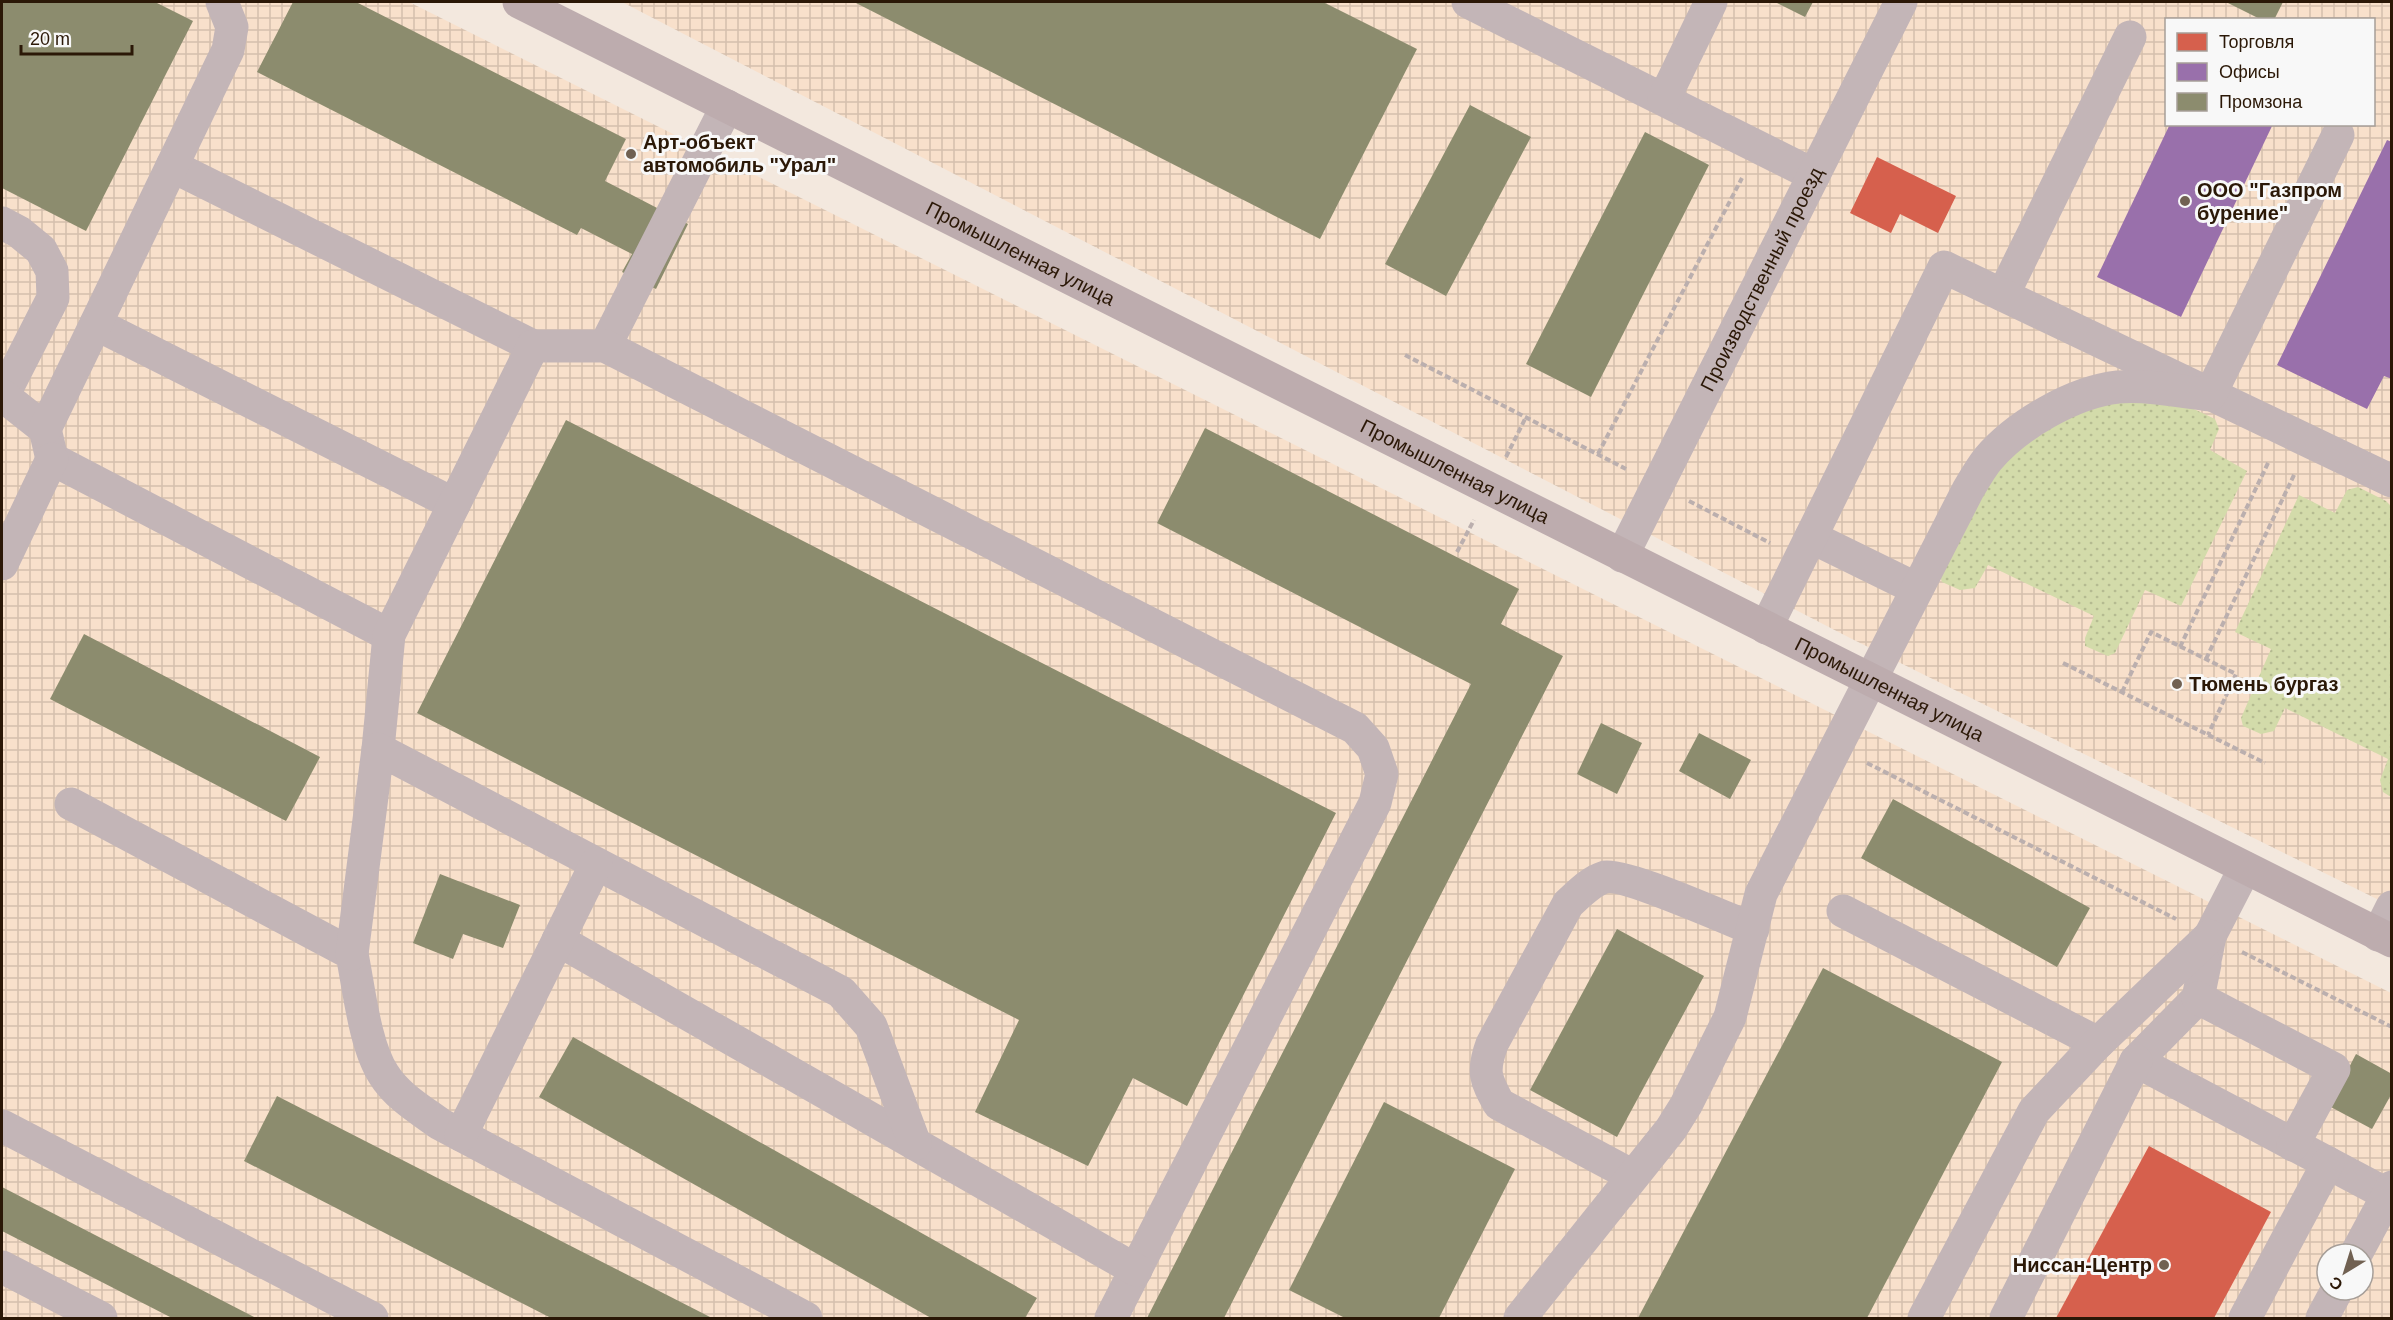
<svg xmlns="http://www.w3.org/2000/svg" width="2393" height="1320" viewBox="0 0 2393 1320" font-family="Arial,sans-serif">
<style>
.industrial{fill:url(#industrial-grid);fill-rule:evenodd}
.grass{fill:url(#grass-dots)}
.shops{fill:#d6604d}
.offices{fill:#9970ab}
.industry{fill:#8c8c6e}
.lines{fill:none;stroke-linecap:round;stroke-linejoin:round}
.path{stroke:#bbafae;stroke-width:4;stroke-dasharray:6 3;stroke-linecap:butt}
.minor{stroke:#c3b5b7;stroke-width:33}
.major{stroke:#bdacae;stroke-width:33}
.poi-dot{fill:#716152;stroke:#f8f8f8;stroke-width:2}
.labels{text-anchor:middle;stroke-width:6;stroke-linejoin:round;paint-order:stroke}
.poi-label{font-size:20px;font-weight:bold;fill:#2b1807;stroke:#f8f8f8;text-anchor:start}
.street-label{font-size:20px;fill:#2b1807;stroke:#f8f8f8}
</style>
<defs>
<pattern id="industrial-grid" width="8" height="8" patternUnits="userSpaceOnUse" patternTransform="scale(1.5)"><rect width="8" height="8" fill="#f8e0cb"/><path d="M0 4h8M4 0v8" fill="none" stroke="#d5bfad"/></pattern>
<pattern id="grass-dots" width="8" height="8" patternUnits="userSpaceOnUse" patternTransform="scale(1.5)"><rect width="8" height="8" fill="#d3dbaa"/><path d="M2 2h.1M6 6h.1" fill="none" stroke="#b5bb91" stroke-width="1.8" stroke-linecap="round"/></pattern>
</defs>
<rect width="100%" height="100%" fill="#f3e8de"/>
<g class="industrial">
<path d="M 2,2 L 409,2 L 2391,993 L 2391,1318 L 2,1318 ZM 2327,1254 L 2363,1254 L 2363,1290 L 2327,1290 Z"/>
<path d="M 622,2 L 2391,2 L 2391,906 L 1850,638 ZM 2166,20 L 2374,20 L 2374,124 L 2166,124 Z"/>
</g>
<g class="grass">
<path d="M 2177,401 L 2215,419 L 2219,429 L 2210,450 L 2247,471 L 2181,606 L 2145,590 L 2115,653 L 2108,656 L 2085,646 L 2085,638 L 2094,616 L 1988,565 L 1975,588 L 1960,590 L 1942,582 L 1939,574 L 2000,461 L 2042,428 L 2103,405 L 2128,402 Z"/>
<path d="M 2358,487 L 2386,501 L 2391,506 L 2391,797 L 2383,792 L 2380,780 L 2388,759 L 2285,708 L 2274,731 L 2261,734 L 2243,726 L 2241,718 L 2271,649 L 2235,632 L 2299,495 L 2335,513 L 2347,490 Z"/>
</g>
<g class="shops">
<path d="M 1877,157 L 1956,196 L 1938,233 L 1900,214 L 1891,233 L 1850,213 Z"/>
<path d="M 2149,1146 L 2271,1212 L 2214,1318 L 2056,1318 Z"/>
</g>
<g class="offices">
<path d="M 2170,124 L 2273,124 L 2181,317 L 2097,277 Z"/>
<path d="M 2387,140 L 2392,142 L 2392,379 L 2384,376 L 2367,409 L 2277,365 Z"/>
</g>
<g class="industry">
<path d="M 2,2 L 155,2 L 193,21 L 86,231 L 2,188 Z"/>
<path d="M 293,2 L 356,2 L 626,139 L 605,181 L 688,224 L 656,289 L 622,272 L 632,254 L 581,228 L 577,235 L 257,72 Z"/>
<path d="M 854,2 L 1323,2 L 1417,49 L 1320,239 Z"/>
<path d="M 1775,2 L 1813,2 L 1805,17 Z"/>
<path d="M 2226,2 L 2283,2 L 2274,20 L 2262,20 Z"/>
<path d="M 1470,105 L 1531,137 L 1446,296 L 1385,264 Z"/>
<path d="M 1645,132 L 1709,165 L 1591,397 L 1526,364 Z"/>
<path d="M 566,420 L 1336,813 L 1187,1106 L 1133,1078 L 1088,1166 L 975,1112 L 1019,1020 L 417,713 Z"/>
<path d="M 1205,428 L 1519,589 L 1501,624 L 1563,656 L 1224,1318 L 1147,1318 L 1471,684 L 1157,523 Z"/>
<path d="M 84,634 L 320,757 L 286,821 L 50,699 Z"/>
<path d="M 1601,723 L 1642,743 L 1617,794 L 1577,774 Z"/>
<path d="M 1699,733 L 1751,760 L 1730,799 L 1679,771 Z"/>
<path d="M 1893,799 L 2090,908 L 2057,967 L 1861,858 Z"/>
<path d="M 440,874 L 520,905 L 503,948 L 463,934 L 453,959 L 413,943 Z"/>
<path d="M 1617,929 L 1704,976 L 1617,1137 L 1530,1090 Z"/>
<path d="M 1823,968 L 2002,1062 L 1867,1318 L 1638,1318 Z"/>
<path d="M 573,1037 L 1037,1298 L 1025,1318 L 931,1318 L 539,1097 Z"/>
<path d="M 2356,1054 L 2392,1074 L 2392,1093 L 2372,1129 L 2329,1106 Z"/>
<path d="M 277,1096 L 712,1318 L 551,1318 L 244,1161 Z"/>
<path d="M 1384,1102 L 1515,1169 L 1439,1318 L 1345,1318 L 1289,1290 Z"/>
<path d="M 2,1187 L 256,1318 L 172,1318 L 2,1231 Z"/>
</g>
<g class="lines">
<g class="path">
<path d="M 1405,355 L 1626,469"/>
<path d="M 1598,454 L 1742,178"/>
<path d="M 1506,457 L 1526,417"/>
<path d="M 1689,501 L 1770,543"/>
<path d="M 1457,552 L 1474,520"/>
<path d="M 2180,647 L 2269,461"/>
<path d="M 2206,659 L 2295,473"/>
<path d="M 2063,663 L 2265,763"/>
<path d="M 2122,692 L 2151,632 L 2236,674 L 2208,735"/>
<path d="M 1867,763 L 2176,919"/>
<path d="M 2242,952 L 2392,1027"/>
</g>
<g class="minor">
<path d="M 1468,2 L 1814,175"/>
<path d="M 1664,99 L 1711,2"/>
<path d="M 172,166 L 533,346"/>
<path d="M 2,223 L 19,232 L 41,250 L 52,271 L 53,298 L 3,396"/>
<path d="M 2003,295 L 2130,37"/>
<path d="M 96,324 L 454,504"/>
<path d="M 605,346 L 727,106"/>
<path d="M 2,395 L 45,429 L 52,459 L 389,635"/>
<path d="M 45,429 L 228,50 L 232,27 L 222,2"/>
<path d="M 1811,537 L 1917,589"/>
<path id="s1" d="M 1622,556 L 1901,2"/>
<path d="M 2,564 L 52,459"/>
<path d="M 1766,628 L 1944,267 L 2392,481"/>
<path d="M 378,749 L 389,635 L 533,346 L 605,346 L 1355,728 L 1373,748 L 1382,774 L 1375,803 L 1111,1318"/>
<path d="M 71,804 L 352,954 C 359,989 365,1047 384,1075 C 397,1096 421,1110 440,1124 L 806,1318"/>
<path d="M 1843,911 L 2098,1043"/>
<path d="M 2378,935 L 2392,907"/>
<path d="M 558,940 L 1136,1270"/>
<path d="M 352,954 L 378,749 L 841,992 L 871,1026 L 915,1144"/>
<path d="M 2206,956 L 2210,936 L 2245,868"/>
<path d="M 2205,964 L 2198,998 L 2136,1061 L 2392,1197"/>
<path d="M 2198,998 L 2334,1069 L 2293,1145"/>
<path d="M 2,1126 L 372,1318"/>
<path d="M 461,1135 L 596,864"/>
<path d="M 1633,1176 L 1499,1104 C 1485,1079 1482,1071 1492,1044 L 1568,904 C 1579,894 1591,881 1605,877 C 1625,873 1728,919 1753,929"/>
<path d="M 2356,1254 L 2392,1187"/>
<path d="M 2,1267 L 101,1318"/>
<path d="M 1520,1318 L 1671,1129 L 1686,1105 L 1730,1017 L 1761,894 L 1968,490 C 1974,480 1980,469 1988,459 C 2017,425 2073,392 2118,387 C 2149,385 2179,391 2210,395 L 2338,135"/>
<path d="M 1924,1318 L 2034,1111 L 2098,1043 L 2210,936"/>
<path d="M 2006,1318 L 2136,1061"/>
<path d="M 2245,1318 L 2328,1163"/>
<path d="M 2322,1318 L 2337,1290"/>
</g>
<path class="major" id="s2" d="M 519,2 L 2392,941"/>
</g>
<g class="poi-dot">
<circle cx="631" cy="154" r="6"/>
<circle cx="2185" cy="201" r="6"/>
<circle cx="2177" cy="684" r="6"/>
<circle cx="2164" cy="1265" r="6"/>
</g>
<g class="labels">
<g class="poi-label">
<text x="643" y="149">Арт-объект<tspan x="643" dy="23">автомобиль "Урал"</tspan></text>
<text x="2197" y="197">ООО "Газпром<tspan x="2197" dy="23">бурение"</tspan></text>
<text x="2189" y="691">Тюмень бургаз</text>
<text x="2152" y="1272" text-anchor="end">Ниссан-Центр</text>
</g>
<g class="street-label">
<text dy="7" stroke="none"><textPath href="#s2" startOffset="561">Промышленная улица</textPath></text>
<text dy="7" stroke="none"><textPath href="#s1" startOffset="310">Производственный проезд</textPath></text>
<text dy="7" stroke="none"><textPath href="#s2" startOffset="1047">Промышленная улица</textPath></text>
<text dy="7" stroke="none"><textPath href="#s2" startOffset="1533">Промышленная улица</textPath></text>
</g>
</g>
<rect width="2393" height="1320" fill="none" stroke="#2b1807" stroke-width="6"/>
<rect x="2165" y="18" width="210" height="108" fill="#f8f8f8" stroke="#a69e98" stroke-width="1.5"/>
<rect x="2177" y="33" width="30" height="18" fill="#d6604d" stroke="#a69e98" stroke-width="1.5"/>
<text x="2219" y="48" font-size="18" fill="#2b1807">Торговля</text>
<rect x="2177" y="63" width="30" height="18" fill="#9970ab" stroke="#a69e98" stroke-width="1.5"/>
<text x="2219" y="78" font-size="18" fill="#2b1807">Офисы</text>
<rect x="2177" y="93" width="30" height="18" fill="#8c8c6e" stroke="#a69e98" stroke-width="1.5"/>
<text x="2219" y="108" font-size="18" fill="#2b1807">Промзона</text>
<g transform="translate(2345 1272) rotate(218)"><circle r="28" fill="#f8f8f8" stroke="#a69e98" stroke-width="1.5"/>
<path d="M0-4.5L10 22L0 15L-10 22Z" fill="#716152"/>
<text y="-9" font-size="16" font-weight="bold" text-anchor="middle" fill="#2b1807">С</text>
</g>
<path d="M21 45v9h111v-9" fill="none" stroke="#2b1807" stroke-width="3"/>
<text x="30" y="45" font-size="18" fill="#2b1807" stroke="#f8f8f8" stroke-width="4.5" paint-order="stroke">20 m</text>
</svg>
